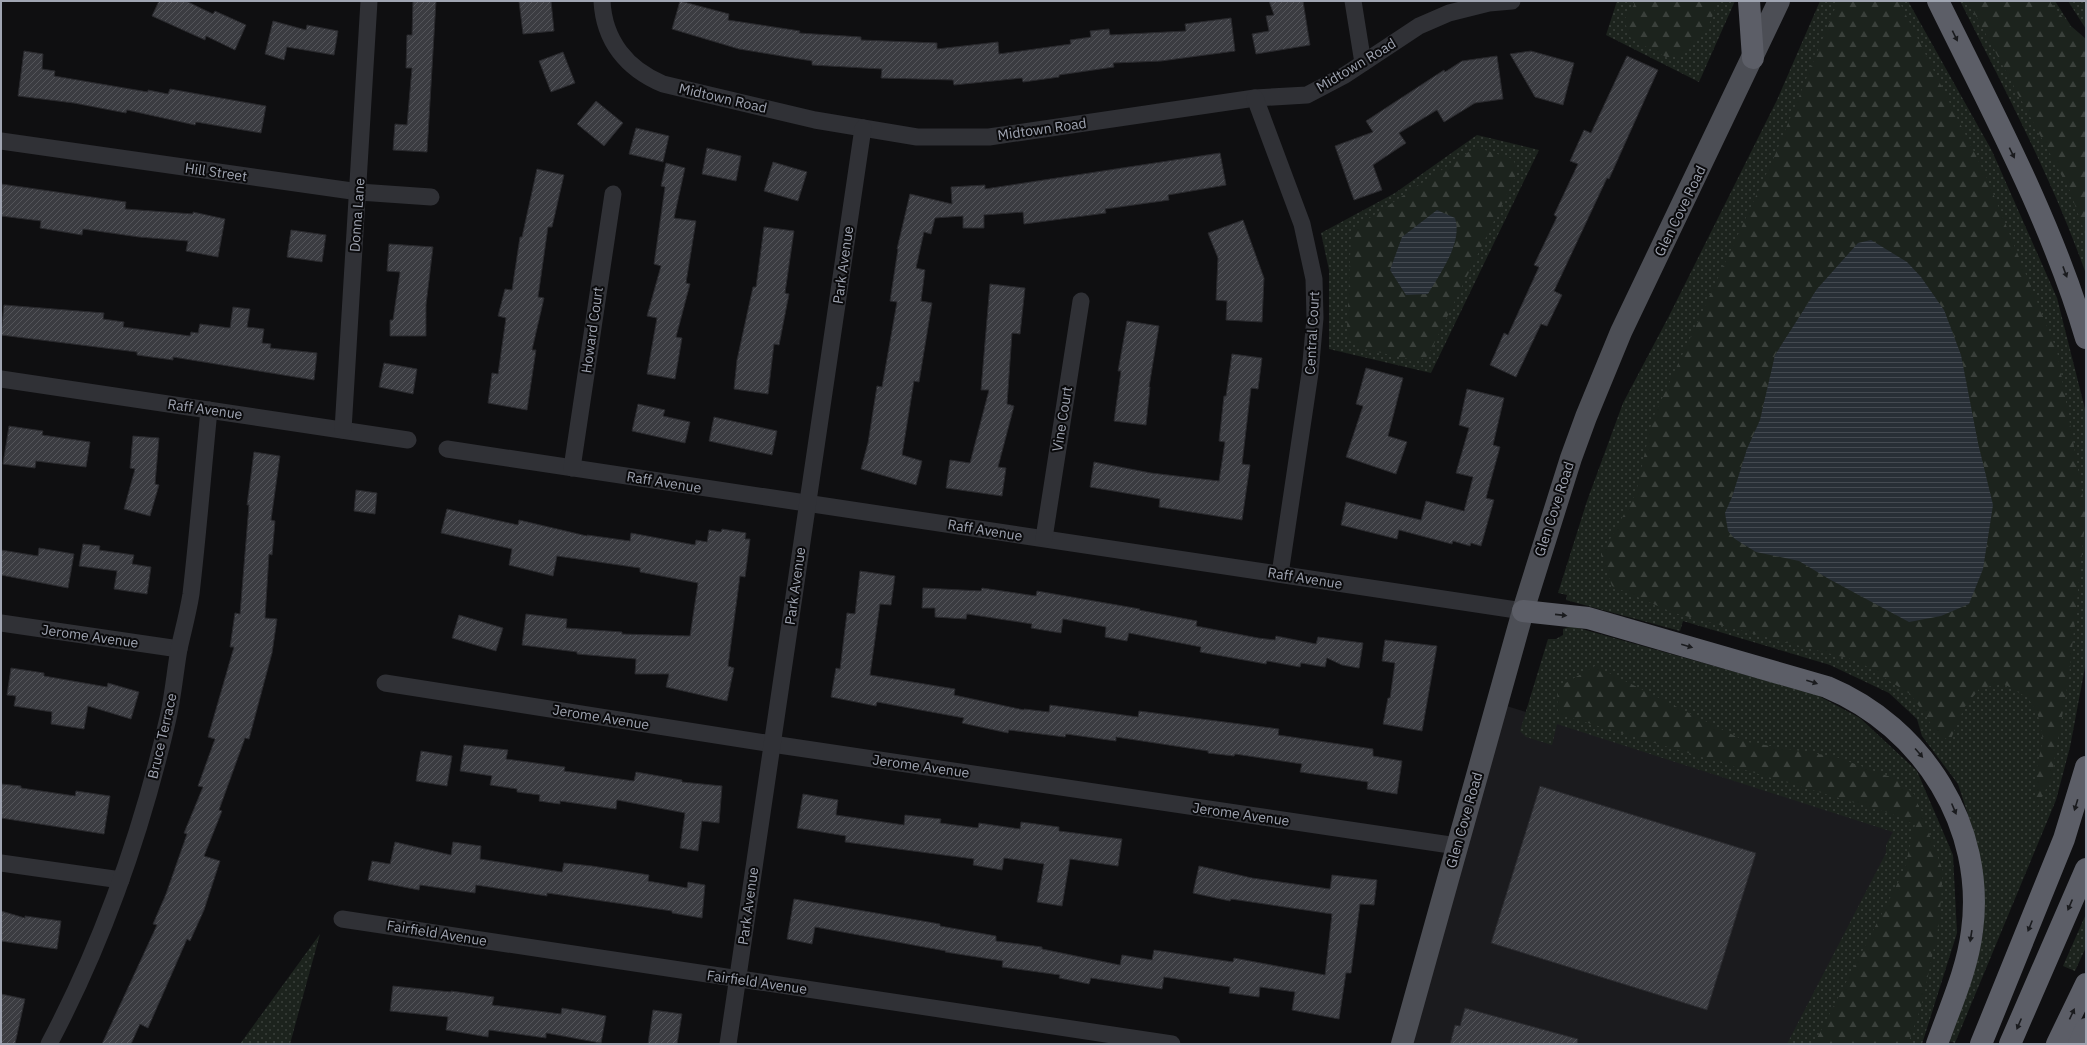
<svg xmlns="http://www.w3.org/2000/svg" width="2087" height="1045" viewBox="0 0 2087 1045" font-family="'IBM Plex Sans',sans-serif">
<style>
.built{fill:#1b1b1e}
.grass{fill:url(#grass-dots)}
.forest{fill:url(#forest-firs);fill-rule:evenodd}
.water{fill:url(#water-rules)}
.building{fill:url(#building-hatch);stroke:#29292d}
.lines{fill:none;stroke-linecap:round;stroke-linejoin:round}
.minor{stroke:#303136;stroke-width:17}
.primary{stroke:#4c4e55;stroke-width:22}
.motorway{stroke:#5c5e67;stroke-width:22}
.oneway{fill:#1a1b1e}
.labels{text-anchor:middle;stroke-width:4;stroke-linejoin:round;paint-order:stroke}
.street-label{font-size:14px;fill:#a0a5b2;stroke:#0a0a0c}
</style>
<defs>
<pattern id="grass-dots" width="8" height="8" patternUnits="userSpaceOnUse"><rect width="8" height="8" fill="#1c231d"/><path d="M2 2h.1M6 6h.1" fill="none" stroke="#3a403b" stroke-width="1.8" stroke-linecap="round"/></pattern>
<pattern id="forest-firs" width="22" height="20" patternUnits="userSpaceOnUse"><rect width="22" height="20" fill="#1c231d"/><path d="M5 1l3.5 6h-7zM16 11l3.5 6h-7z" fill="#3a403b"/></pattern>
<pattern id="water-rules" width="6" height="5" patternUnits="userSpaceOnUse"><rect width="6" height="5" fill="#282f36"/><path d="M0 2.5h6" fill="none" stroke="#444a51"/></pattern>
<pattern id="building-hatch" width="6" height="6" patternUnits="userSpaceOnUse"><rect width="6" height="6" fill="#3b3c41"/><path d="M-1 1l2-2M0 6l6-6M5 7l2-2" fill="none" stroke="#54555a"/></pattern>
</defs>
<rect width="100%" height="100%" fill="#0f0f11"/>
<path class="built" d="M 1497,703 L 1910,831 L 1800,1044 L 1402,1044 Z"/>
<g class="grass">
<path d="M 1617,1 L 1735,1 L 1699,82 L 1606,35 Z"/>
<path d="M 1820,1 L 1908,1 L 1992,151 L 2057,298 L 2086,413 L 2086,662 L 2070,747 L 2056,800 L 1955,1043 L 1949,1041 L 1983,934 L 1984,889 L 1973,830 L 1958,784 L 1922,736 L 1917,719 L 1889,693 L 1830,665 L 1683,621 L 1680,631 L 1566,600 L 1567,595 L 1558,593 L 1587,501 L 1623,403 L 1669,316 L 1777,100 Z"/>
<path d="M 1960,1 L 2055,1 L 2071,26 L 2086,39 L 2086,274 C 2053,180 2005,90 1960,1 Z"/>
<path d="M 2068,1 L 2086,1 L 2086,29 Z"/>
<path d="M 1477,135 L 1539,150 L 1431,373 L 1329,349 L 1329,270 L 1321,233 L 1395,193 Z"/>
<path d="M 1571,626 L 1817,695 L 1860,718 L 1917,771 L 1953,855 L 1957,933 L 1922,1044 L 1787,1044 L 1886,853 L 1886,845 L 1893,832 L 1557,724 L 1552,745 L 1526,737 L 1520,731 L 1548,639 L 1556,639 L 1563,635 L 1563,629 Z"/>
<path d="M 2086,914 L 2086,947 L 2075,971 L 2063,966 Z"/>
<path d="M 320,934 L 290,1044 L 240,1044 Z"/>
</g>
<g class="forest">
<path d="M 1634,1 L 1718,1 L 1709,25 L 1681,55 L 1668,58 L 1631,39 L 1624,20 L 1634,5 Z"/>
<path d="M 1838,1 L 1899,1 L 1986,176 L 2057,351 L 2086,514 L 2069,677 L 2051,779 L 2035,811 L 2037,767 L 2043,739 L 2038,715 L 2028,698 L 2004,684 L 1980,688 L 1964,708 L 1950,741 L 1935,732 L 1927,717 L 1910,694 L 1858,661 L 1674,613 L 1612,586 L 1601,555 L 1636,493 L 1652,420 L 1775,155 ZM 1871,240 L 1885,250 L 1944,310 L 1961,355 L 1978,443 L 1993,505 L 1909,622 L 1829,579 L 1725,513 L 1732,497 L 1747,449 L 1760,420 L 1775,355 L 1817,289 Z"/>
<path d="M 1968,1 L 2049,1 L 2086,45 L 2086,236 L 2070,191 Z"/>
<path d="M 1476,147 L 1513,159 L 1517,168 L 1515,178 L 1428,356 L 1417,361 L 1364,349 L 1351,343 L 1347,330 L 1351,235 L 1365,221 Z"/>
<path d="M 1595,666 L 1747,742 L 1836,757 L 1896,779 L 1914,794 L 1943,871 L 1939,924 L 1922,1004 L 1908,1044 L 1814,1044 L 1904,871 L 1915,825 L 1892,814 L 1558,714 L 1557,688 Z"/>
</g>
<g class="water">
<path d="M 1437,210 L 1455,218 C 1463,243 1440,273 1428,294 L 1406,295 L 1390,270 L 1402,237 Z"/>
<path d="M 1871,240 L 1907,262 L 1921,277 L 1944,310 L 1961,355 L 1978,443 L 1993,505 L 1983,569 L 1969,604 L 1941,616 L 1909,622 L 1829,579 L 1799,561 L 1756,552 L 1735,539 L 1728,531 L 1725,513 L 1732,497 L 1747,449 L 1760,420 L 1775,355 L 1817,289 L 1858,243 Z"/>
</g>
<g class="building">
<path d="M 159,1 L 186,1 L 213,14 L 215,11 L 246,25 L 235,50 L 206,36 L 205,40 L 152,16 Z"/>
<path d="M 413,1 L 436,1 L 427,152 L 393,150 L 395,124 L 407,125 L 412,68 L 406,68 L 407,35 L 412,35 Z"/>
<path d="M 519,1 L 551,1 L 554,31 L 523,34 Z"/>
<path d="M 680,1 L 729,14 L 728,20 L 800,31 L 799,33 L 861,37 L 861,40 L 937,43 L 937,49 L 998,42 L 999,54 L 1071,44 L 1070,40 L 1091,37 L 1090,31 L 1109,29 L 1110,35 L 1186,31 L 1185,24 L 1231,18 L 1235,51 L 1161,61 L 1113,63 L 1114,67 L 1059,75 L 1059,77 L 1023,82 L 1022,78 L 954,85 L 953,80 L 881,78 L 882,69 L 812,65 L 812,61 L 739,49 L 672,29 Z"/>
<path d="M 1269,1 L 1303,1 L 1310,45 L 1256,54 L 1252,34 L 1269,31 L 1266,16 L 1274,15 Z"/>
<path d="M 273,21 L 306,30 L 307,25 L 338,31 L 334,55 L 287,47 L 284,60 L 265,54 Z"/>
<path d="M 24,51 L 43,54 L 42,69 L 55,71 L 54,76 L 148,92 L 148,90 L 168,94 L 170,89 L 266,106 L 261,133 L 196,122 L 195,125 L 127,110 L 126,113 L 74,103 L 18,96 Z"/>
<path d="M 1531,51 L 1574,63 L 1563,105 L 1535,97 L 1510,54 Z"/>
<path d="M 563,52 L 575,83 L 551,92 L 539,61 Z"/>
<path d="M 1497,56 L 1503,99 L 1475,103 L 1444,122 L 1437,110 L 1399,133 L 1406,143 L 1373,165 L 1382,190 L 1354,200 L 1335,146 L 1373,132 L 1366,121 L 1444,70 L 1445,72 L 1462,61 Z"/>
<path d="M 1627,56 L 1658,70 L 1609,179 L 1607,178 L 1554,291 L 1562,295 L 1547,326 L 1541,324 L 1516,377 L 1490,365 L 1504,333 L 1508,335 L 1539,267 L 1534,265 L 1557,217 L 1554,215 L 1578,164 L 1570,161 L 1584,130 L 1591,133 Z"/>
<path d="M 596,101 L 623,123 L 604,146 L 577,124 Z"/>
<path d="M 636,128 L 669,136 L 663,162 L 629,154 Z"/>
<path d="M 707,148 L 741,156 L 736,181 L 702,174 Z"/>
<path d="M 1220,153 L 1226,185 L 1168,195 L 1169,200 L 1105,209 L 1106,213 L 1024,224 L 1023,212 L 984,215 L 984,228 L 963,228 L 963,216 L 935,218 L 931,234 L 924,232 L 916,268 L 925,270 L 921,301 L 932,303 L 919,382 L 914,381 L 902,455 L 922,461 L 916,485 L 861,469 L 868,443 L 877,386 L 882,387 L 897,302 L 890,301 L 898,249 L 897,249 L 910,194 L 952,204 L 951,187 L 985,185 L 985,189 Z"/>
<path d="M 773,162 L 807,172 L 798,201 L 764,191 Z"/>
<path d="M 666,163 L 685,168 L 674,218 L 696,221 L 686,283 L 690,284 L 676,337 L 682,338 L 675,379 L 647,374 L 657,318 L 647,316 L 661,266 L 654,264 L 665,187 L 661,186 Z"/>
<path d="M 537,169 L 564,175 L 552,227 L 548,227 L 538,297 L 544,298 L 532,350 L 536,350 L 527,410 L 488,403 L 492,373 L 498,374 L 506,318 L 498,316 L 505,289 L 512,290 L 520,237 L 522,237 Z"/>
<path d="M 1,184 L 126,202 L 125,209 L 193,214 L 193,212 L 225,219 L 218,257 L 186,251 L 188,241 L 139,237 L 83,229 L 82,235 L 40,228 L 41,221 L 1,216 Z"/>
<path d="M 1243,220 L 1264,278 L 1262,322 L 1226,320 L 1227,301 L 1216,300 L 1218,258 L 1208,233 Z"/>
<path d="M 764,227 L 794,231 L 785,293 L 789,294 L 779,345 L 774,344 L 768,394 L 734,389 L 737,360 L 753,287 L 756,287 Z"/>
<path d="M 291,230 L 326,235 L 322,262 L 287,257 Z"/>
<path d="M 389,244 L 433,247 L 426,305 L 426,336 L 390,336 L 390,320 L 393,320 L 400,272 L 387,271 Z"/>
<path d="M 990,284 L 1025,288 L 1020,334 L 1012,333 L 1007,404 L 1014,406 L 998,467 L 1006,468 L 1002,496 L 946,488 L 950,460 L 970,463 L 989,390 L 981,390 Z"/>
<path d="M 4,305 L 104,313 L 103,319 L 124,322 L 123,327 L 190,336 L 191,332 L 198,333 L 200,324 L 230,328 L 233,307 L 250,309 L 247,327 L 264,329 L 262,343 L 271,344 L 270,348 L 317,353 L 314,380 L 173,357 L 173,360 L 137,355 L 137,352 L 1,335 Z"/>
<path d="M 1127,321 L 1159,326 L 1149,387 L 1150,387 L 1146,425 L 1114,421 L 1121,371 L 1118,371 Z"/>
<path d="M 1232,354 L 1262,358 L 1258,389 L 1251,388 L 1242,464 L 1250,465 L 1242,520 L 1159,507 L 1160,499 L 1090,487 L 1094,462 L 1151,473 L 1219,481 L 1225,442 L 1219,441 L 1224,396 L 1226,396 Z"/>
<path d="M 384,363 L 417,369 L 413,394 L 379,387 Z"/>
<path d="M 1366,368 L 1403,378 L 1388,436 L 1407,442 L 1396,474 L 1346,457 L 1363,406 L 1356,404 Z"/>
<path d="M 1467,389 L 1504,398 L 1493,445 L 1500,447 L 1486,498 L 1494,500 L 1481,546 L 1471,543 L 1470,546 L 1453,541 L 1452,544 L 1399,530 L 1397,539 L 1341,525 L 1346,502 L 1421,520 L 1426,501 L 1464,511 L 1473,477 L 1456,473 L 1469,428 L 1459,425 Z"/>
<path d="M 638,404 L 665,410 L 663,416 L 690,422 L 685,443 L 632,431 Z"/>
<path d="M 714,417 L 777,431 L 772,455 L 709,441 Z"/>
<path d="M 9,426 L 43,431 L 42,435 L 90,442 L 86,467 L 36,461 L 35,468 L 3,464 Z"/>
<path d="M 133,436 L 159,438 L 155,484 L 159,485 L 150,516 L 124,509 L 135,469 L 130,468 Z"/>
<path d="M 254,452 L 280,456 L 271,520 L 275,521 L 272,555 L 269,554 L 265,618 L 277,619 L 272,653 L 249,739 L 245,738 L 219,810 L 222,811 L 204,856 L 220,861 L 204,910 L 190,941 L 187,939 L 148,1028 L 140,1024 L 131,1044 L 102,1044 L 157,925 L 153,924 L 166,894 L 187,834 L 184,833 L 203,787 L 198,786 L 215,739 L 208,737 L 234,647 L 230,647 L 235,613 L 240,614 L 249,505 L 247,505 Z"/>
<path d="M 356,490 L 377,493 L 375,514 L 354,511 Z"/>
<path d="M 447,509 L 518,525 L 519,520 L 587,536 L 587,535 L 630,541 L 631,533 L 695,545 L 696,540 L 707,542 L 709,530 L 721,532 L 722,529 L 746,533 L 745,539 L 750,539 L 745,577 L 740,576 L 728,666 L 734,668 L 727,701 L 666,687 L 669,674 L 635,674 L 636,659 L 577,654 L 577,652 L 522,645 L 526,614 L 567,619 L 566,628 L 622,632 L 622,634 L 690,636 L 698,583 L 640,572 L 640,568 L 557,556 L 553,576 L 509,565 L 512,549 L 441,533 Z"/>
<path d="M 83,544 L 100,546 L 99,550 L 134,555 L 132,564 L 151,567 L 147,594 L 114,589 L 117,571 L 79,566 Z"/>
<path d="M 39,548 L 74,554 L 68,588 L 1,575 L 1,550 L 38,556 Z"/>
<path d="M 860,571 L 895,576 L 891,605 L 880,604 L 870,675 L 955,689 L 954,695 L 1024,710 L 1024,709 L 1049,712 L 1050,705 L 1138,717 L 1139,711 L 1279,729 L 1278,735 L 1373,749 L 1373,756 L 1402,761 L 1397,794 L 1367,789 L 1368,782 L 1300,772 L 1302,764 L 1235,754 L 1234,756 L 1208,753 L 1208,751 L 1116,737 L 1116,741 L 1066,734 L 1065,737 L 1009,730 L 1008,733 L 962,723 L 964,718 L 877,702 L 876,706 L 831,697 L 836,668 L 840,669 L 847,613 L 855,614 Z"/>
<path d="M 923,588 L 981,591 L 982,588 L 1036,596 L 1037,591 L 1140,609 L 1139,610 L 1197,621 L 1196,626 L 1258,638 L 1275,640 L 1276,636 L 1316,644 L 1318,637 L 1363,643 L 1359,668 L 1342,665 L 1327,658 L 1325,667 L 1301,663 L 1300,667 L 1267,661 L 1266,664 L 1200,652 L 1201,647 L 1129,633 L 1127,641 L 1105,637 L 1106,627 L 1063,619 L 1061,633 L 1031,628 L 1032,624 L 967,614 L 966,619 L 935,617 L 935,608 L 922,608 Z"/>
<path d="M 459,615 L 503,628 L 496,651 L 452,638 Z"/>
<path d="M 1385,640 L 1437,646 L 1422,731 L 1383,724 L 1388,698 L 1390,698 L 1395,663 L 1382,661 Z"/>
<path d="M 11,668 L 44,673 L 44,676 L 107,687 L 108,683 L 139,692 L 131,719 L 88,706 L 84,729 L 51,724 L 52,712 L 14,706 L 16,696 L 7,695 Z"/>
<path d="M 464,745 L 508,750 L 506,759 L 565,767 L 564,771 L 634,781 L 636,772 L 682,780 L 682,782 L 722,786 L 719,823 L 702,821 L 698,851 L 680,848 L 685,813 L 617,800 L 616,809 L 560,801 L 560,804 L 539,801 L 540,795 L 517,792 L 517,789 L 490,785 L 492,776 L 460,771 Z"/>
<path d="M 421,751 L 452,756 L 447,786 L 416,781 Z"/>
<path d="M 1,784 L 21,786 L 21,788 L 75,796 L 76,791 L 110,796 L 104,834 L 1,818 Z"/>
<path d="M 1540,786 L 1756,853 L 1707,1010 L 1491,943 Z"/>
<path d="M 803,794 L 838,800 L 836,815 L 904,825 L 905,815 L 941,819 L 940,823 L 978,828 L 979,823 L 1020,829 L 1021,822 L 1059,827 L 1059,831 L 1122,839 L 1118,866 L 1070,859 L 1062,906 L 1037,902 L 1044,864 L 1004,858 L 1002,870 L 973,865 L 974,859 L 845,842 L 846,836 L 797,828 Z"/>
<path d="M 395,842 L 451,855 L 453,842 L 481,846 L 480,859 L 562,872 L 564,863 L 592,866 L 649,875 L 648,881 L 687,888 L 688,882 L 705,885 L 702,918 L 672,913 L 672,911 L 547,893 L 547,896 L 476,885 L 475,893 L 420,885 L 419,890 L 368,880 L 372,861 L 390,864 Z"/>
<path d="M 1199,866 L 1252,878 L 1330,889 L 1332,875 L 1377,880 L 1374,905 L 1360,904 L 1351,973 L 1346,973 L 1339,1019 L 1292,1010 L 1295,992 L 1260,987 L 1259,997 L 1229,993 L 1230,987 L 1164,977 L 1162,989 L 1091,978 L 1089,984 L 1059,978 L 1060,975 L 1002,967 L 1003,961 L 945,952 L 946,951 L 815,927 L 812,944 L 787,939 L 794,899 L 940,924 L 940,926 L 996,936 L 996,941 L 1042,947 L 1042,949 L 1120,965 L 1122,955 L 1152,960 L 1154,950 L 1233,962 L 1234,958 L 1325,975 L 1332,914 L 1231,899 L 1230,901 L 1193,893 Z"/>
<path d="M 1,911 L 25,918 L 25,916 L 61,921 L 57,949 L 1,941 Z"/>
<path d="M 393,986 L 451,992 L 451,991 L 494,997 L 492,1005 L 561,1014 L 562,1008 L 606,1016 L 601,1043 L 546,1033 L 546,1038 L 489,1030 L 488,1037 L 446,1030 L 448,1017 L 390,1011 Z"/>
<path d="M 1,994 L 25,999 L 15,1044 L 1,1044 Z"/>
<path d="M 1465,1008 L 1578,1039 L 1577,1044 L 1450,1044 L 1455,1025 L 1460,1026 Z"/>
<path d="M 653,1010 L 682,1014 L 677,1044 L 648,1044 Z"/>
</g>
<g class="lines">
<g class="minor">
<path d="M 602,1 C 604,41 627,69 663,84 L 815,120 L 917,137 L 989,137 L 1255,98 L 1307,95 L 1345,75 L 1419,26 L 1449,13 L 1489,3 L 1512,1"/>
<path d="M 1353,1 L 1363,63"/>
<path d="M 1255,98 L 1302,224 L 1314,279 L 1315,318 L 1310,373 L 1280,574"/>
<path d="M 1,141 L 359,192 L 431,197"/>
<path d="M 1,379 L 408,440"/>
<path d="M 343,430 L 369,1"/>
<path d="M 447,449 L 1523,611"/>
<path d="M 572,468 L 613,194"/>
<path d="M 1044,538 L 1081,301"/>
<path d="M 1,623 L 179,649"/>
<path d="M 385,683 L 772,744 L 1457,846"/>
<path d="M 1,863 L 121,880"/>
<path d="M 342,919 L 1172,1044"/>
<path d="M 49,1044 C 103,942 142,831 168,718 C 173,696 175,672 179,649 C 183,631 188,613 191,594 C 198,533 203,471 209,410"/>
<path d="M 728,1044 L 863,128"/>
</g>
<path class="primary" d="M 1402,1044 L 1523,611 L 1571,458 L 1586,417 L 1621,332 L 1779,1"/>
<g class="motorway">
<path d="M 1749,1 L 1753,58"/>
<path d="M 1938,1 C 1992,111 2051,220 2086,338"/>
<path d="M 1523,611 L 1588,618 L 1827,687 C 1923,727 1986,827 1972,931 C 1967,971 1950,1007 1937,1044"/>
<path d="M 1981,1044 L 2064,839 L 2086,767"/>
<path d="M 2010,1044 L 2086,869"/>
<path d="M 2057,1044 L 2086,984"/>
<path d="M 2079,1044 L 2086,1029"/>
</g>
</g>
<defs><path id="oneway-solid" d="M-6-.8H1V-3.2L6.5 0L1 3.2V.8H-6Z"/></defs>
<g class="oneway">
<use href="#oneway-solid" transform="translate(1955 36) rotate(64)"/>
<use href="#oneway-solid" transform="translate(2012 153) rotate(64)"/>
<use href="#oneway-solid" transform="translate(2065 272) rotate(70)"/>
<use href="#oneway-solid" transform="translate(1561 615) rotate(6)"/>
<use href="#oneway-solid" transform="translate(1687 646) rotate(16)"/>
<use href="#oneway-solid" transform="translate(1812 682) rotate(18)"/>
<use href="#oneway-solid" transform="translate(1919 753) rotate(49)"/>
<use href="#oneway-solid" transform="translate(2076 805) rotate(107)"/>
<use href="#oneway-solid" transform="translate(1954 809) rotate(67)"/>
<use href="#oneway-solid" transform="translate(2070 905) rotate(113)"/>
<use href="#oneway-solid" transform="translate(2030 926) rotate(112)"/>
<use href="#oneway-solid" transform="translate(1971 936) rotate(99)"/>
<use href="#oneway-solid" transform="translate(2072 1014) rotate(-65)"/>
<use href="#oneway-solid" transform="translate(2019 1024) rotate(113)"/>
</g>
<g class="labels">
<g class="street-label">
<text transform="translate(1356 65) rotate(-31)" y="5">Midtown Road</text>
<text transform="translate(723 98) rotate(13)" y="5">Midtown Road</text>
<text transform="translate(1042 129) rotate(-8)" y="5">Midtown Road</text>
<text transform="translate(216 172) rotate(8)" y="5">Hill Street</text>
<text transform="translate(1680 211) rotate(-64)" y="5">Glen Cove Road</text>
<text transform="translate(357 215) rotate(-86)" y="5">Donna Lane</text>
<text transform="translate(843 265) rotate(-82)" y="5">Park Avenue</text>
<text transform="translate(592 330) rotate(-82)" y="5">Howard Court</text>
<text transform="translate(1312 333) rotate(-87)" y="5">Central Court</text>
<text transform="translate(205 409) rotate(8)" y="5">Raff Avenue</text>
<text transform="translate(1062 419) rotate(-81)" y="5">Vine Court</text>
<text transform="translate(664 482) rotate(9)" y="5">Raff Avenue</text>
<text transform="translate(1554 509) rotate(-72)" y="5">Glen Cove Road</text>
<text transform="translate(985 530) rotate(9)" y="5">Raff Avenue</text>
<text transform="translate(1305 578) rotate(9)" y="5">Raff Avenue</text>
<text transform="translate(795 586) rotate(-82)" y="5">Park Avenue</text>
<text transform="translate(90 636) rotate(8)" y="5">Jerome Avenue</text>
<text transform="translate(601 717) rotate(9)" y="5">Jerome Avenue</text>
<text transform="translate(162 736) rotate(-77)" y="5">Bruce Terrace</text>
<text transform="translate(921 766) rotate(8)" y="5">Jerome Avenue</text>
<text transform="translate(1241 814) rotate(8)" y="5">Jerome Avenue</text>
<text transform="translate(1464 820) rotate(-74)" y="5">Glen Cove Road</text>
<text transform="translate(748 906) rotate(-82)" y="5">Park Avenue</text>
<text transform="translate(437 933) rotate(9)" y="5">Fairfield Avenue</text>
<text transform="translate(757 982) rotate(8)" y="5">Fairfield Avenue</text>
</g>
</g>
<rect width="2087" height="1045" fill="none" stroke="#a0a5b2" stroke-width="4"/>
</svg>
